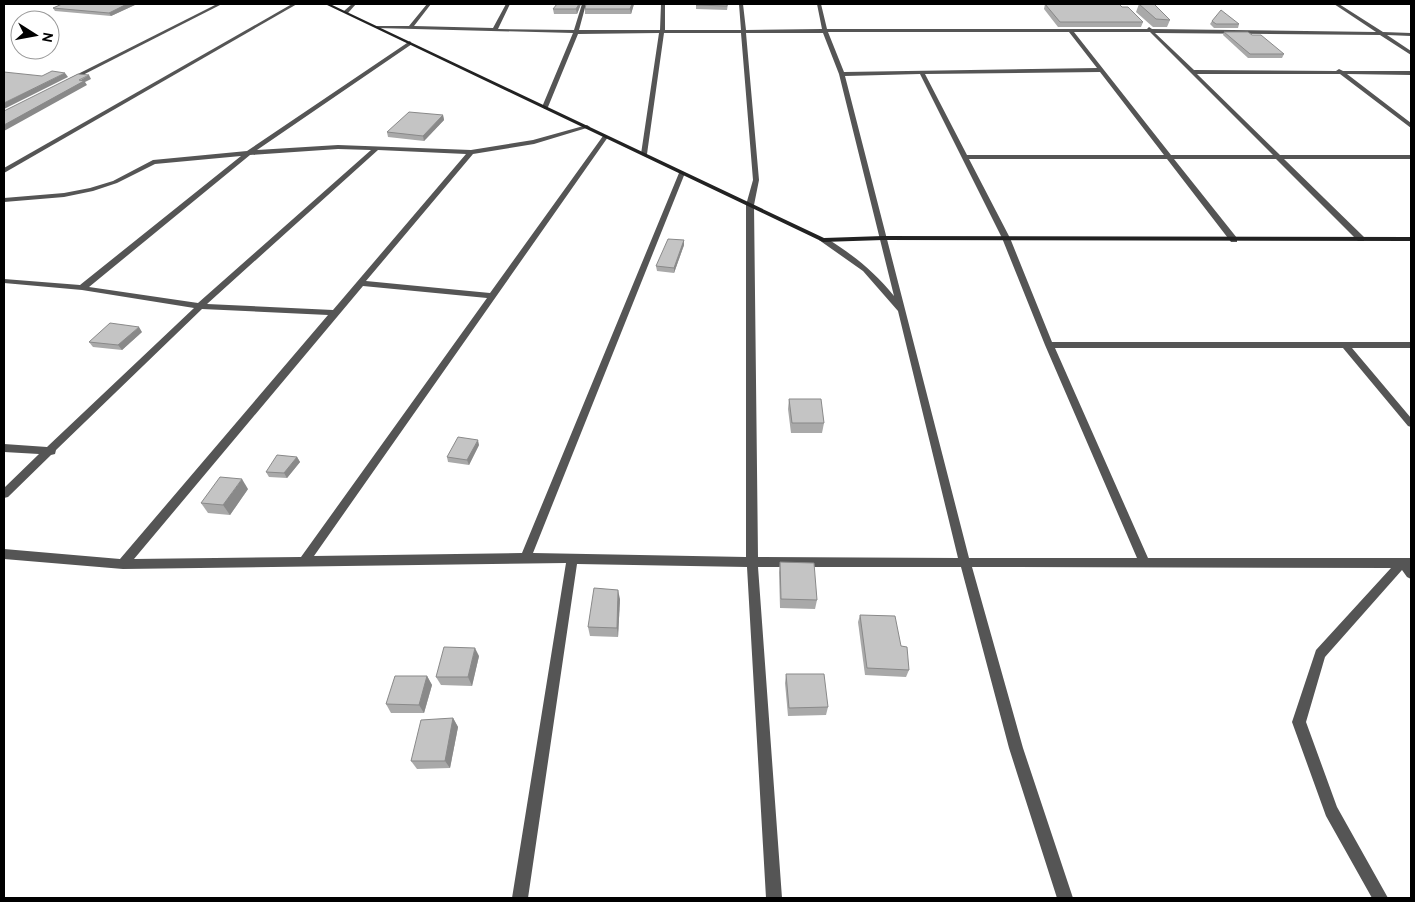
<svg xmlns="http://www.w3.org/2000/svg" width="1415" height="902" viewBox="0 0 1415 902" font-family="Overpass,sans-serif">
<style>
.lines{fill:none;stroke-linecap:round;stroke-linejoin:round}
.street{fill:#555;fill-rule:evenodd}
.secondary{fill:#222;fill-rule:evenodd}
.wall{fill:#a9a9a9}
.shaded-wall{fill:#898989}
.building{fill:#c4c4c4;stroke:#898989}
</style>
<rect width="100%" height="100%" fill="#fff"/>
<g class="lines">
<g class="street">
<path d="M 217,4 L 222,4 L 71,81 L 66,80 Z"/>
<path d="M 292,4 L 297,4 L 4,173 L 4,168 Z"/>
<path d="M 352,4 L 356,4 L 348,13 L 344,13 L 344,11 Z"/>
<path d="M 427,4 L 431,4 L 414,26 L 493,28 L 506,4 L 510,4 L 498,29 L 574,30 L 582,4 L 586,4 L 579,30 L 660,30 L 661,4 L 665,4 L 665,30 L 741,30 L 739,4 L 743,4 L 746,30 L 822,29 L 817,4 L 821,4 L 827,29 L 1147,29 L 1149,27 L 1152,29 L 1376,32 L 1334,4 L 1339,4 L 1383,32 L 1411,33 L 1411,36 L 1387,35 L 1411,51 L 1411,55 L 1380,35 L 1155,33 L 1194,70 L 1336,71 L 1339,69 L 1343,71 L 1411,71 L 1411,75 L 1347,74 L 1411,123 L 1411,128 L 1340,74 L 1197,74 L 1280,155 L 1411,155 L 1411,159 L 1284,159 L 1364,237 L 1364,241 L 1358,241 L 1276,159 L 1174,159 L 1237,238 L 1237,242 L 1231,242 L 1167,159 L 969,159 L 1010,238 L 1052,342 L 1411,342 L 1411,348 L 1352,348 L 1411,418 L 1411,427 L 1408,426 L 1343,348 L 1055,348 L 1148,558 L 1411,558 L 1411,579 L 1407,577 L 1402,570 L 1325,657 L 1306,722 L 1337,807 L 1388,898 L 1372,898 L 1326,816 L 1292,722 L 1316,650 L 1391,568 L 972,567 L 1023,748 L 1073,898 L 1057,898 L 1009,748 L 961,567 L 758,567 L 782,898 L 766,898 L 747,567 L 577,564 L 528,898 L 512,898 L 566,563 L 123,569 L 4,559 L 4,549 L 120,559 L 328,315 L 202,309 L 56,450 L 55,454 L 51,455 L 8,497 L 4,498 L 4,488 L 39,454 L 4,452 L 4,444 L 47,447 L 194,308 L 82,290 L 4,283 L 4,279 L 80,285 L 241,156 L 155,164 L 117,183 L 93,191 L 64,197 L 4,202 L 4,198 L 64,193 L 90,188 L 113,181 L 153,160 L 247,151 L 410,41 L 412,44 L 257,150 L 338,145 L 471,150 L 533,140 L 587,125 L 590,127 L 534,144 L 473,154 L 366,281 L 490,293 L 603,136 L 608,137 L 314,556 L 522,553 L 679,173 L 682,171 L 685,173 L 533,553 L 746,557 L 746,205 L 753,180 L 741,33 L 664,33 L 647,154 L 644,156 L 641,154 L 659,33 L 578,34 L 548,107 L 545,109 L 542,107 L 573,33 L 377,28 L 375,27 L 377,26 L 409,26 ZM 828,32 L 1069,32 L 1097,68 L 844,72 ZM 1074,32 L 1150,32 L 1273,155 L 1171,155 ZM 746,33 L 823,33 L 839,74 L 894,296 C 875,272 852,254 826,238 L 823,238 L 819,240 L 863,271 L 898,311 L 958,558 L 758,557 L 754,205 L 759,180 ZM 1100,72 L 1164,155 L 967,155 L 925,74 ZM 920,74 L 1002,238 L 1045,345 L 1137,558 L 969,558 L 845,76 ZM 338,149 L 371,150 L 198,303 L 89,287 L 250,155 ZM 378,150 L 466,154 L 333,310 L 207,304 ZM 363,286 L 487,298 L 301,557 L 134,559 Z"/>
</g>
<path class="secondary" d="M 325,4 L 330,4 L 824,238 L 883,236 L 1411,237 L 1411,241 L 883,240 L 823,242 Z"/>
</g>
<g class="wall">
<path d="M 62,4 L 137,4 L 111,16 L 55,11 L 53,8 Z"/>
<path d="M 581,4 L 577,14 L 554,14 L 553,9 Z"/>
<path d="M 634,4 L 631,14 L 585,14 L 585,9 Z"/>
<path d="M 696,4 L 728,4 L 727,10 L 696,9 Z"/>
<path d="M 1045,4 L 1119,4 L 1122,7 L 1143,22 L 1141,27 L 1058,27 L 1044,9 Z"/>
<path d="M 1139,4 L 1170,20 L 1167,27 L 1153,27 L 1136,12 Z"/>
<path d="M 1212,21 L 1239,24 L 1238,28 L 1214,28 L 1210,24 Z"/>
<path d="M 1224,32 L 1252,35 L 1284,54 L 1282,58 L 1248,58 L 1223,35 Z"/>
<path d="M 443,115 L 444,120 L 424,141 L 388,137 L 387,132 Z"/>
<path d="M 684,240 L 684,245 L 674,273 L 657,271 L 656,266 Z"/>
<path d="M 142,332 L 122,350 L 93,347 L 89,342 Z"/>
<path d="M 789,399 L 824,423 L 822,433 L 791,433 L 788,409 Z"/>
<path d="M 479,445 L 469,465 L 448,462 L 447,457 Z"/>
<path d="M 297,457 L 300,462 L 287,478 L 269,477 L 266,472 Z"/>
<path d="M 248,489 L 230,515 L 208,513 L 201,503 Z"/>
<path d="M 780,562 L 817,600 L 815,609 L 780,608 L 779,572 Z"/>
<path d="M 620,599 L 618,637 L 590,636 L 588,627 Z"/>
<path d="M 860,615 L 909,670 L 906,677 L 865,675 L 858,622 Z"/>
<path d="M 479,656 L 472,686 L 441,685 L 436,677 Z"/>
<path d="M 786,674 L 828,707 L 826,715 L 788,716 L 785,683 Z"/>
<path d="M 427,676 L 432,685 L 424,713 L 391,713 L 386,704 Z"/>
<path d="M 453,718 L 458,727 L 450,768 L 417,769 L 411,761 Z"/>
</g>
<g class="shaded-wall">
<path d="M 127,4 L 137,4 L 111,16 L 109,13 Z"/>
<path d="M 579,4 L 581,4 L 577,14 L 576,9 Z"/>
<path d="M 632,4 L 634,4 L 631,14 L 630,9 Z"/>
<path d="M 65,73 L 68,77 L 4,109 L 4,103 Z"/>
<path d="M 89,75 L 91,79 L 85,82 L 87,85 L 4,131 L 4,125 Z"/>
<path d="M 443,115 L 444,120 L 424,141 L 423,136 Z"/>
<path d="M 684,240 L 684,245 L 674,273 L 674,268 Z"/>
<path d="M 139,327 L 142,332 L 122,350 L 118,345 Z"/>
<path d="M 478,440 L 479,445 L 469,465 L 467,460 Z"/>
<path d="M 297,457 L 300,462 L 287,478 L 284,473 Z"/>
<path d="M 242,479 L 248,489 L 230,515 L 223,505 Z"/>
<path d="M 618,590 L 620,599 L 618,637 L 617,628 Z"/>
<path d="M 475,648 L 479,656 L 472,686 L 468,677 Z"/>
<path d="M 427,676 L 432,685 L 424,713 L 419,705 Z"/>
<path d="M 453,718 L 458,727 L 450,768 L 445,761 Z"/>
</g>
<g class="building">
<path d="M 62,4 L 127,4 L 109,13 L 53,8 Z"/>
<path d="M 557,4 L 579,4 L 576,9 L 553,9 Z"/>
<path d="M 586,4 L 632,4 L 630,9 L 585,9 Z"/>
<path d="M 696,4 L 727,4 L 727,6 L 696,5 Z"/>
<path d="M 1045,4 L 1119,4 L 1122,7 L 1128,7 L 1143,22 L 1060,22 Z"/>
<path d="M 1139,4 L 1154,4 L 1170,20 L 1156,19 Z"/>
<path d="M 1221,10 L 1239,24 L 1216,24 L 1212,21 Z"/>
<path d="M 1224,32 L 1248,32 L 1252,35 L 1261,35 L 1284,54 L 1250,54 Z"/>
<path d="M 52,71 L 65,73 L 4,103 L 4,72 L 42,76 Z"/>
<path d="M 78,74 L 89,75 L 79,80 L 84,81 L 4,125 L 4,111 Z"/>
<path d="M 409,112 L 443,115 L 423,136 L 387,132 Z"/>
<path d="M 668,239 L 684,240 L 674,268 L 656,266 Z"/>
<path d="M 110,323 L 139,327 L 118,345 L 89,342 Z"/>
<path d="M 789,399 L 821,399 L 824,423 L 792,423 Z"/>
<path d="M 458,437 L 478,440 L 467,460 L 447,457 Z"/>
<path d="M 277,455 L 297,457 L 284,473 L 266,472 Z"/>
<path d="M 220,477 L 242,479 L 223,505 L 201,503 Z"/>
<path d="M 780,562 L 814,563 L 817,600 L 781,599 Z"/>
<path d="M 594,588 L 618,590 L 617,628 L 588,627 Z"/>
<path d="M 860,615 L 895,616 L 901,646 L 907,647 L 909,670 L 867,668 Z"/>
<path d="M 444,647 L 475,648 L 468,677 L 436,677 Z"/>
<path d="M 786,674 L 824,674 L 828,707 L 789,708 Z"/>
<path d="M 395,676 L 427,676 L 419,705 L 386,704 Z"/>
<path d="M 453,718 L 445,761 L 411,761 L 421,720 Z"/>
</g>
<rect width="1415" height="902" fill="none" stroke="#000000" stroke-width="10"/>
<g transform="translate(35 35) rotate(101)"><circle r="24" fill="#ffffff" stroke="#999999"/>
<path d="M0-4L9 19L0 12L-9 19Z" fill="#000000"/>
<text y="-8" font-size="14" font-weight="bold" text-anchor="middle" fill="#000000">N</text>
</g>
</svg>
